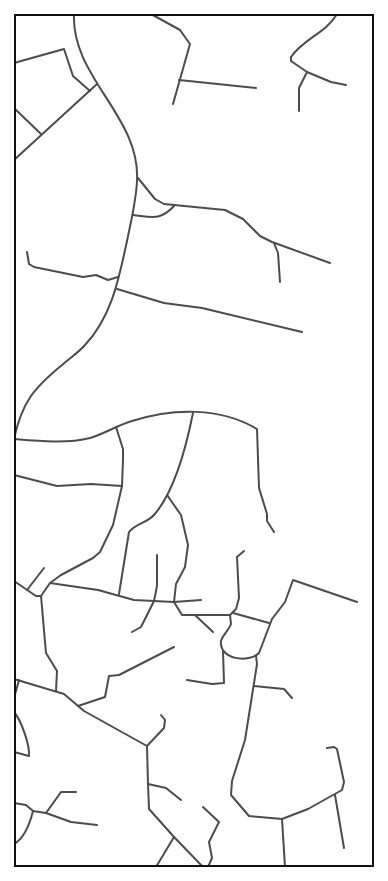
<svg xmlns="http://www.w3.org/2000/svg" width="388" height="881" viewBox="0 0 388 881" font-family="'Roboto Condensed',sans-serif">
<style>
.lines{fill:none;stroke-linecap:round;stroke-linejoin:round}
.minor{stroke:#4c4c4c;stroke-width:2}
.tertiary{stroke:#4c4c4c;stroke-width:2}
.neatline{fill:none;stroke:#111;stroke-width:2}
</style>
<rect width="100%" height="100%" fill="#fff"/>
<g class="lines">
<g class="minor">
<path d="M 151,14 L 180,30 L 190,44 L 173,104"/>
<path d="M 14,63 L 64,49 L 73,76 L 90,91"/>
<path d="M 307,72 L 331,82 L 346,85"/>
<path d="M 179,80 L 256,88"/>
<path d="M 14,108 L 41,134"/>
<path d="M 299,111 L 299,88 L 307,72 L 291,61 L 291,57 C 303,39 326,33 337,14"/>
<path d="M 14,160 L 97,84"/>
<path d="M 138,178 L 155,199 L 164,204 L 225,210 L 243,219 L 260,236 L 272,242 L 330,263"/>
<path d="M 133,215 C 152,217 160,221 174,206"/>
<path d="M 274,243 L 278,253 L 280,282"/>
<path d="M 27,252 L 29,264 L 34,267 L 83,277 L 96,275 L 108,280 L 118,277"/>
<path d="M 117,289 L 164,303 L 202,308 L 302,332"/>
<path d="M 14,439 C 37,441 67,444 90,438 C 104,434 118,425 132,421 C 173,408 220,407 257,429 L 259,488 L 267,514 L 267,521 L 274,532"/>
<path d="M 14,475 L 57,486 L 91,484 L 122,486"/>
<path d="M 167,495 L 181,515 L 188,545 L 185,567 L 176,584 L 174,602 L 201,600"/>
<path d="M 14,581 L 36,596 L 41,596 L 50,583 L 61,575 L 93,558 L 100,552 L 113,525 L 122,486 L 123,460 L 123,449 L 116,427"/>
<path d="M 50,583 L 98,590 L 134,600 L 174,602 L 182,615 L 230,615 L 236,609 L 239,598 L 237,557 L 244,551"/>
<path d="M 27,590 L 44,568"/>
<path d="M 119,594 L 129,532 C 136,523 147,523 154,515 C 175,491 187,443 193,413"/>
<path d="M 41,596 L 46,653 L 57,671 L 56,691"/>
<path d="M 233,613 L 269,623"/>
<path d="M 195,615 L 213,632"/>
<path d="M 230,615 L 231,624 C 229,630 222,636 221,641 C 219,660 249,663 259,653 L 272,619 L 285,602 L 293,580 L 357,602"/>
<path d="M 132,632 L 141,627 L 154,601 L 157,586 L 157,555"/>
<path d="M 256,656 L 257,664 L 245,740 L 232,781 L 231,795 L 249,816 L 282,819"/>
<path d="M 14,679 L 64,694 L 84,711 L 147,746 L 148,784 L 166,788 L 181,800"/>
<path d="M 187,680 L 212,684 L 224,683 L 223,651"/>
<path d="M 254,686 L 284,689 L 292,698"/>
<path d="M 14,698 L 19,680"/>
<path d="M 78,706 L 105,697 L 109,676 L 119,675 L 174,647"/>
<path d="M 14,712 C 21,720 30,745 29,756 L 14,752"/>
<path d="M 147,746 L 164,728 L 165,720 L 161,715"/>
<path d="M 148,784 L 149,809 L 174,837 L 156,867"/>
<path d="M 335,795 L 344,848"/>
<path d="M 14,803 L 26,805 L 33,811 C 30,823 25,838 14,844"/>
<path d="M 203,807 L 219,822 L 209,842 L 212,858 L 208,867"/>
<path d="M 33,811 L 46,813 L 61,792 L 76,792"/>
<path d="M 46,813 L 71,822 L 97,825"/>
<path d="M 174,837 L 203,867"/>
<path d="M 73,867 L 81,867"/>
<path d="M 285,867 L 282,819 L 308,809 L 342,790 L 344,782 L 337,749 L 334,747 L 327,748"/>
</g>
<path class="tertiary" d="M 14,439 C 22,402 34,388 62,365 C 70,358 79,352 85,345 C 112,316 119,278 127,241 C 131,221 136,202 137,181 C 141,117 71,77 74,14"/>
</g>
<rect width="388" height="881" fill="none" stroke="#ffffff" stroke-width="30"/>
<rect x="15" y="15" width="358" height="851" class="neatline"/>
</svg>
